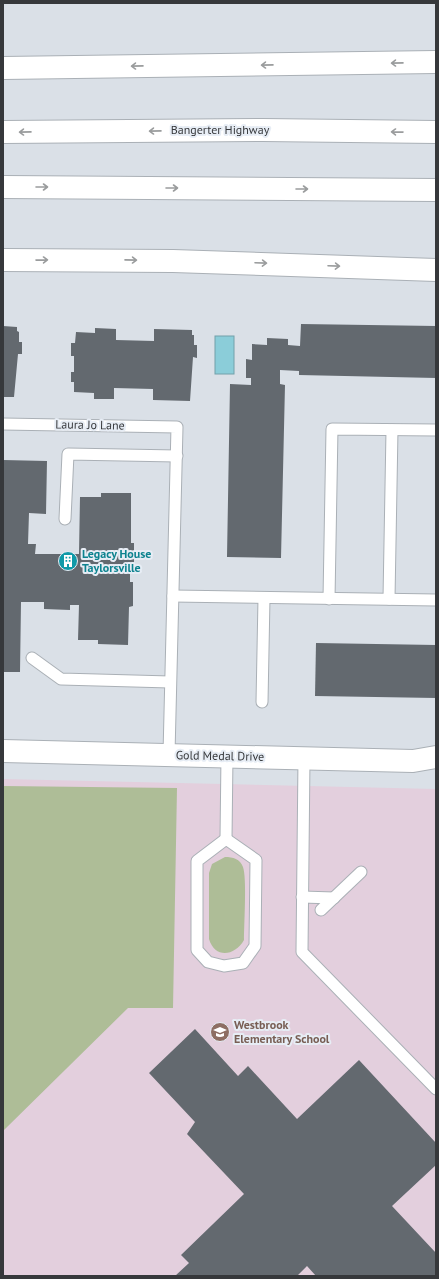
<svg xmlns="http://www.w3.org/2000/svg" width="439" height="1279" viewBox="0 0 439 1279" font-family="'PT Sans',sans-serif">
<style>
.education{fill:#e3cfdd}
.green{fill:#aebd97}
.water{fill:#8bcdd9;stroke:#72a0aa}
.building{fill:#63696f}
.lines{fill:none;stroke-linecap:round;stroke-linejoin:round}
.service-casing{stroke:#aab0b6;stroke-width:13}
.minor-casing{stroke:#aab0b6;stroke-width:24}
.motorway-casing{stroke:#aab0b6;stroke-width:24}
.service{stroke:#fff;stroke-width:11}
.minor{stroke:#fff;stroke-width:22}
.motorway{stroke:#fff;stroke-width:22}
.oneway{stroke:#9a9c9d}
.labels{text-anchor:middle;stroke-width:4;stroke-linejoin:round;paint-order:stroke}
.street-label{font-size:12px;fill:#36383b;stroke:#e7edf5}
.culture-label{font-size:12px;font-weight:bold;fill:#0d838f;stroke:#e7edf5;text-anchor:start}
.education-label{font-size:12px;font-weight:bold;fill:#785e54;stroke:#e7edf5;text-anchor:start}
</style>
<rect width="100%" height="100%" fill="#dae0e7"/>
<path class="education" d="M 3,779 L 436,789 L 436,1276 L 3,1276 Z"/>
<g class="green">
<path d="M 3,786 L 177,788 L 173,1008 L 128,1008 L 3,1131 Z"/>
<path d="M 225,857 C 233,857 240,859 243,867 C 247,878 244,925 244,940 C 235,956 215,959 209,939 L 209,873 L 212,864 Z"/>
</g>
<rect class="water" x="215" y="336" width="19" height="38"/>
<g class="building">
<path d="M 301,324 L 436,326 L 436,378 L 299,375 L 299,371 L 280,370 L 280,384 L 285,385 L 281,558 L 227,557 L 230,384 L 251,385 L 251,378 L 246,378 L 246,359 L 252,360 L 252,344 L 267,345 L 267,338 L 288,339 L 288,345 L 300,346 Z"/>
<path d="M 3,326 L 17,327 L 17,331 L 19,332 L 19,342 L 22,342 L 22,354 L 18,354 L 14,397 L 3,397 Z"/>
<path d="M 95,328 L 116,329 L 116,340 L 154,341 L 154,329 L 192,330 L 192,335 L 194,335 L 194,345 L 197,345 L 197,358 L 193,357 L 190,401 L 153,400 L 153,389 L 114,388 L 114,399 L 94,399 L 94,393 L 74,392 L 74,382 L 71,382 L 71,372 L 74,372 L 74,356 L 71,356 L 71,343 L 75,343 L 76,332 L 95,333 Z"/>
<path d="M 3,460 L 47,461 L 46,514 L 29,513 L 28,544 L 36,544 L 35,554 L 79,554 L 80,497 L 101,497 L 101,493 L 131,493 L 131,543 L 134,543 L 134,568 L 130,568 L 130,582 L 133,582 L 133,606 L 129,607 L 128,645 L 98,644 L 98,640 L 78,640 L 79,605 L 70,605 L 70,610 L 44,609 L 44,602 L 21,602 L 20,672 L 3,672 Z"/>
<path d="M 316,643 L 436,645 L 436,698 L 315,696 Z"/>
<path d="M 195,1029 L 238,1076 L 248,1066 L 297,1119 L 359,1060 L 436,1143 L 436,1165 L 392,1206 L 436,1253 L 436,1276 L 316,1276 L 307,1266 L 297,1276 L 175,1276 L 189,1263 L 181,1255 L 244,1194 L 187,1134 L 195,1122 L 149,1073 Z"/>
</g>
<g class="lines">
<g class="service-casing">
<g id="service">
<path d="M 3,424 L 177,427 L 169,754"/>
<path d="M 65,519 L 68,454 L 177,456"/>
<path d="M 173,596 L 436,600"/>
<path d="M 329,599 L 332,429 L 436,430"/>
<path d="M 389,599 L 392,430"/>
<path d="M 32,658 L 61,679 L 170,682"/>
<path d="M 262,702 L 264,598"/>
<path d="M 304,758 L 302,952 L 436,1089"/>
<path d="M 226,839 L 256,860 L 255,946 L 243,963 L 224,966 L 208,962 L 197,950 L 197,861 Z"/>
<path d="M 226,839 L 227,756"/>
<path d="M 302,897 L 334,898"/>
<path d="M 321,910 L 361,872"/>
</g>
</g>
<g class="minor-casing">
<path id="minor" d="M 3,751 L 413,761 L 436,757"/>
</g>
<g class="motorway-casing">
<g id="motorway">
<path d="M 3,68 L 436,62"/>
<path d="M 3,132 L 263,130 L 436,132"/>
<path d="M 3,187 L 436,190"/>
<path d="M 3,260 L 173,261 L 436,270"/>
</g>
</g>
<use href="#service" class="service"/>
<use href="#minor" class="minor"/>
<use href="#motorway" class="motorway"/>
</g>
<defs><path id="oneway-shaft" d="M-6 0H5M1.5-3L5.5 0L1.5 3" fill="none" stroke-width="1.6" stroke-linecap="round" stroke-linejoin="round"/></defs>
<g class="oneway">
<use href="#oneway-shaft" transform="translate(397 63) rotate(179)"/>
<use href="#oneway-shaft" transform="translate(267 65) rotate(179)"/>
<use href="#oneway-shaft" transform="translate(137 66) rotate(179)"/>
<use href="#oneway-shaft" transform="translate(155 131) rotate(179)"/>
<use href="#oneway-shaft" transform="translate(25 132) rotate(179)"/>
<use href="#oneway-shaft" transform="translate(397 132) rotate(-179)"/>
<use href="#oneway-shaft" transform="translate(42 187)"/>
<use href="#oneway-shaft" transform="translate(172 188)"/>
<use href="#oneway-shaft" transform="translate(302 189)"/>
<use href="#oneway-shaft" transform="translate(42 260) rotate(-1)"/>
<use href="#oneway-shaft" transform="translate(131 260) rotate(1)"/>
<use href="#oneway-shaft" transform="translate(261 263) rotate(2)"/>
<use href="#oneway-shaft" transform="translate(334 266) rotate(2)"/>
</g>
<defs>
<g id="building-disc" transform="scale(1)"><circle r="9.5" fill="#0f9aa8" stroke="#e7edf5"/><path d="M-4-6H4V6H1V3H-1V6H-4ZM-2.5-4.3h1.7v1.8h-1.7ZM.8-4.3h1.7v1.8H.8ZM-2.5-1h1.7V.8h-1.7ZM.8-1h1.7V.8H.8Z" fill="#fff"/></g>
<g id="school-disc" transform="scale(1)"><circle r="9.5" fill="#8d6e63" stroke="#e7edf5"/><path d="M0-5L7-2L0 1L-7-2ZM-4 1L0 2.5L4 1V4Q0 6-4 4Z" fill="#fff"/></g>
</defs>
<g fill-rule="evenodd">
<use href="#building-disc" x="68" y="561"/>
<use href="#school-disc" x="220" y="1032"/>
</g>
<g class="labels">
<g class="street-label">
<text x="220" y="134">Bangerter Highway</text>
<text transform="translate(90 425) rotate(1)" y="4">Laura Jo Lane</text>
<text transform="translate(220 756) rotate(1)" y="4">Gold Medal Drive</text>
</g>
<g class="culture-label">
<text x="82" y="558">Legacy House<tspan x="82" dy="14">Taylorsville</tspan></text>
</g>
<g class="education-label">
<text x="234" y="1029">Westbrook<tspan x="234" dy="14">Elementary School</tspan></text>
</g>
</g>
<rect width="439" height="1279" fill="none" stroke="#36383b" stroke-width="8"/>
</svg>
